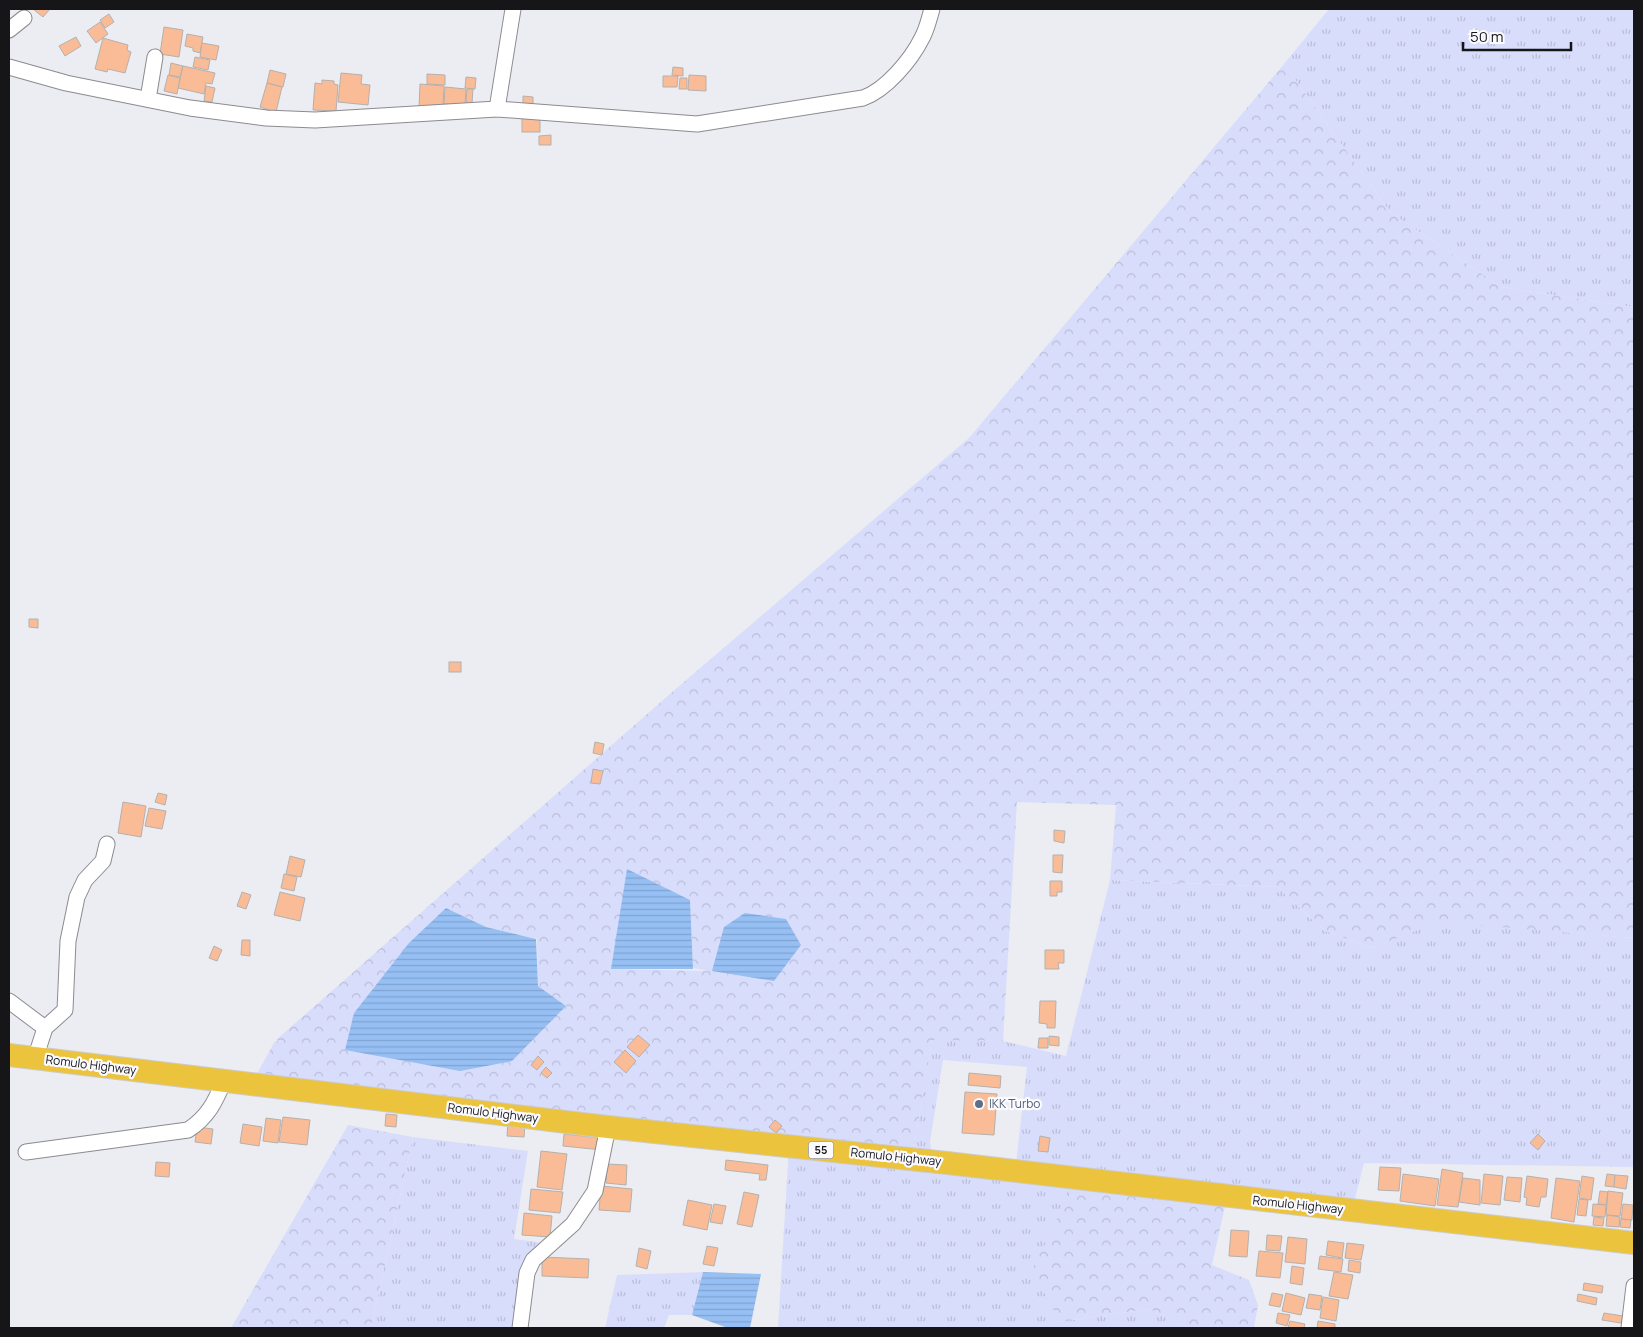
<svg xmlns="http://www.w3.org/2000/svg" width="1643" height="1337" viewBox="0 0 1643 1337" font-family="Manrope,sans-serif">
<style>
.grass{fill:url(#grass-tufts)}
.forest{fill:url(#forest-crowns);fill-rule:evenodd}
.water{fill:url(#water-rules)}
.building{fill:#fabc96;stroke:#b5b0ad}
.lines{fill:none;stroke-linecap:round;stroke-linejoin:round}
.minor-casing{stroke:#8b8b90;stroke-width:17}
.highway-casing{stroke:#ccc;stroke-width:24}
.minor{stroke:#fff;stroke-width:15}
.highway{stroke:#ecc33c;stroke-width:22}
.service-dot{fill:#5c6f8a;stroke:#fafaff;stroke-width:2}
.labels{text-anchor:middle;stroke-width:4.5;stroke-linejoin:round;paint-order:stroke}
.shield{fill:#fafaff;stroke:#5a5a5d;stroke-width:1}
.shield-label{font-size:11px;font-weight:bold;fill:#161618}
.street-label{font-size:12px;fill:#161618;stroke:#fafaff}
.service-label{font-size:12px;fill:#4e5e75;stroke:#fafaff;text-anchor:start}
</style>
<defs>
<pattern id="grass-tufts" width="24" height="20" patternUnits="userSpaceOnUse" patternTransform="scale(1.25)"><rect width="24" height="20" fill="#d9ddfc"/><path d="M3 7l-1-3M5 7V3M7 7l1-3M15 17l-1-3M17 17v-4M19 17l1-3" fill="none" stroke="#babdd7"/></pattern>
<pattern id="forest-crowns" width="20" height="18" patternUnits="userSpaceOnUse" patternTransform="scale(1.25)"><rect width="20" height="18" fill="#d9ddfc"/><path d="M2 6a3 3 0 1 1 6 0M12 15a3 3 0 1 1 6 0" fill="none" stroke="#babdd7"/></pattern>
<pattern id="water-rules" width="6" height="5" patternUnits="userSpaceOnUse" patternTransform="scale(1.25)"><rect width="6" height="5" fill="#96bff3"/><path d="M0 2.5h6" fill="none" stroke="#81a3d0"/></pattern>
</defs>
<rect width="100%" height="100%" fill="#ecedf2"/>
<g class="grass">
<path d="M 1329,9 L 1634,9 L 1634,307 L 1501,287 L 1390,212 L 1284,64 Z"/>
<path d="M 1110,880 L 1278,887 L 1323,930 L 1372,948 L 1438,921 L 1634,938 L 1634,1167 L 1364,1163 L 1352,1210 L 1077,1178 L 1059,1322 L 1149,1309 L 1190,1328 L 778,1328 L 789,1146 L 1015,1172 L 1027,1067 L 943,1060 L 930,1142 L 933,1161 L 912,1159 L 932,1039 L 1003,1041 L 1066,1056 Z"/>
<path d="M 413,1137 L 528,1151 L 514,1239 L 552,1244 L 526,1280 L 520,1328 L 371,1328 Z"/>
<path d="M 703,1272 L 692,1315 L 669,1315 L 664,1328 L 605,1328 L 617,1275 Z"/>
</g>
<g class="forest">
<path d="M 1284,64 L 1390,212 L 1501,287 L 1634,307 L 1634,938 L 1438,922 L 1372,948 L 1323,930 L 1278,887 L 1110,880 L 1116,805 L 1017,802 L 1003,1041 L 932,1040 L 912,1159 L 253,1081 L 275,1041 L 282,1042 L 276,1040 L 671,693 L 969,438 ZM 690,900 L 693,968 L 709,971 L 612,969 ZM 446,908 L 486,927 L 537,939 L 538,986 L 566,1006 L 544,1027 L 346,1050 L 354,1013 Z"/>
<path d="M 348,1125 L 413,1137 L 371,1328 L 231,1328 Z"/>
<path d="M 1077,1179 L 1227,1197 L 1212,1265 L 1249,1280 L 1258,1305 L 1254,1328 L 1190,1328 L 1149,1309 L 1060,1322 L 1032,1270 Z"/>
</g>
<g class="water">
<path d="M 627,869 L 690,900 L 693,969 L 611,969 Z"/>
<path d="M 446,908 L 486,927 L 536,939 L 538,986 L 566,1006 L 512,1061 L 460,1071 L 345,1050 L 354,1013 L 409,943 Z"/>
<path d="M 745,913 L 786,919 L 801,945 L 774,981 L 712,971 L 724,927 Z"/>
<path d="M 703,1272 L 761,1274 L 750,1328 L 728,1328 L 692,1315 Z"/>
</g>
<g class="building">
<path d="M 33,9 L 50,9 L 43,17 Z"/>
<path d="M 109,14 L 114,22 L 105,28 L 100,20 Z"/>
<path d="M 100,22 L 108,34 L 96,43 L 87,31 Z"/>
<path d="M 164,27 L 183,30 L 179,57 L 160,54 Z"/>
<path d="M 187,34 L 203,37 L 200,53 L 193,51 L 193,48 L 185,46 Z"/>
<path d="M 76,37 L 81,46 L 65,56 L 59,46 Z"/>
<path d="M 103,38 L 128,45 L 127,50 L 131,52 L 125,73 L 108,69 L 107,72 L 95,69 Z"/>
<path d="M 202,43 L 219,46 L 216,60 L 200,57 Z"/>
<path d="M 195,57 L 210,60 L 208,70 L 193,67 Z"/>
<path d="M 171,63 L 183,66 L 180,77 L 169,75 Z"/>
<path d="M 183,66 L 215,73 L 212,84 L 206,83 L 204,94 L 178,88 Z"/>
<path d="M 673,67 L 683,68 L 683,76 L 672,75 Z"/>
<path d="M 270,70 L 286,74 L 283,87 L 267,83 Z"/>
<path d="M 341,73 L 362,75 L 361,84 L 370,85 L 368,105 L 338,102 Z"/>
<path d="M 427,74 L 445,75 L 445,85 L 427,84 Z"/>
<path d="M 168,75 L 180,78 L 177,94 L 164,91 Z"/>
<path d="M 689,75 L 706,76 L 706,91 L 688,90 Z"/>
<path d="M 663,76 L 678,76 L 677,87 L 663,87 Z"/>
<path d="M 466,77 L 476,78 L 475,89 L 465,88 Z"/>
<path d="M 680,78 L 687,78 L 687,89 L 679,89 Z"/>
<path d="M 322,80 L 334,81 L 334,84 L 338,85 L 336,111 L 313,110 L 315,83 L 322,84 Z"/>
<path d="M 267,83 L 282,87 L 276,112 L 260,107 Z"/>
<path d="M 420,84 L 444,86 L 443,109 L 419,108 Z"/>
<path d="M 206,86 L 215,88 L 212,102 L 204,101 Z"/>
<path d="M 445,87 L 466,89 L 465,105 L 444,104 Z"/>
<path d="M 467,89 L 473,89 L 472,103 L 466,102 Z"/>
<path d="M 523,96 L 533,97 L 533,104 L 523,104 Z"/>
<rect x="522" y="118" width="18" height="14"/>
<path d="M 551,135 L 551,145 L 539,145 L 539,136 Z"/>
<path d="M 29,619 L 38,619 L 38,628 L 29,627 Z"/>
<rect x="449" y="662" width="12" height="10"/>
<path d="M 595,742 L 604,744 L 602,755 L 593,753 Z"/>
<path d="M 593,769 L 603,771 L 600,784 L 591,783 Z"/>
<path d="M 158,793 L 167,795 L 165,805 L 155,802 Z"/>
<path d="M 123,802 L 146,806 L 141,837 L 118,833 Z"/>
<path d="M 149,808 L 166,811 L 162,829 L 145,826 Z"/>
<path d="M 1054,830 L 1065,831 L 1064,843 L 1054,841 Z"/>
<path d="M 1053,855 L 1063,855 L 1062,873 L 1053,872 Z"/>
<path d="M 290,856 L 305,860 L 301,877 L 286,874 Z"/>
<path d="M 284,874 L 297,877 L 294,891 L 281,888 Z"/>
<path d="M 1050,881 L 1062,881 L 1062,892 L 1057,892 L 1057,896 L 1050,896 Z"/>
<path d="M 242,892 L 251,895 L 246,909 L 237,906 Z"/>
<path d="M 280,892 L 305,898 L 300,921 L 274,915 Z"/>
<path d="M 242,940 L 250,940 L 250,956 L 241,955 Z"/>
<path d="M 214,946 L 222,950 L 217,961 L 209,958 Z"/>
<path d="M 1045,950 L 1064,950 L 1064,963 L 1058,963 L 1059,969 L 1045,969 Z"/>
<path d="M 1040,1001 L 1056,1001 L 1055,1028 L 1047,1028 L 1047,1024 L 1039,1023 Z"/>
<path d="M 638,1035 L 650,1045 L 639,1057 L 627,1047 Z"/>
<path d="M 1049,1036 L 1059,1037 L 1059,1046 L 1049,1045 Z"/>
<path d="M 1039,1038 L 1048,1038 L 1048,1048 L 1038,1048 Z"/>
<path d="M 625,1050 L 636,1061 L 626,1073 L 614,1062 Z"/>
<path d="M 538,1056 L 544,1062 L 537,1070 L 531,1065 Z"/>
<path d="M 546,1067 L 552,1073 L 547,1078 L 541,1073 Z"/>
<path d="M 969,1073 L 1001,1076 L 1000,1088 L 968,1085 Z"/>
<path d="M 965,1092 L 997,1094 L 994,1135 L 962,1133 Z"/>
<path d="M 386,1114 L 397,1115 L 396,1127 L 385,1126 Z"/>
<path d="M 283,1117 L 310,1120 L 307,1145 L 279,1142 Z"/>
<path d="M 266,1118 L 281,1120 L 278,1143 L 263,1141 Z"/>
<path d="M 775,1120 L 782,1126 L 776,1133 L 769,1127 Z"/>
<path d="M 508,1122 L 525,1124 L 524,1137 L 507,1136 Z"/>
<path d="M 243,1124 L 262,1127 L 259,1146 L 240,1143 Z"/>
<path d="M 197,1127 L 213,1129 L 211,1144 L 195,1142 Z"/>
<path d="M 564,1134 L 603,1138 L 602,1150 L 563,1146 Z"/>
<path d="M 1538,1134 L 1545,1141 L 1538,1150 L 1530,1143 Z"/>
<path d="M 1040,1136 L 1050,1138 L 1048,1152 L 1038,1151 Z"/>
<path d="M 541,1151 L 567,1154 L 562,1190 L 537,1187 Z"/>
<path d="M 726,1160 L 768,1165 L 766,1180 L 759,1180 L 760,1174 L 725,1170 Z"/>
<path d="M 156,1162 L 170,1163 L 169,1177 L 155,1176 Z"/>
<path d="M 607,1164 L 627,1165 L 626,1185 L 606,1183 Z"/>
<path d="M 1380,1167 L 1401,1168 L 1399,1191 L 1378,1190 Z"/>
<path d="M 1442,1169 L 1463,1173 L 1458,1207 L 1437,1205 Z"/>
<path d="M 1403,1174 L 1439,1179 L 1435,1206 L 1400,1201 Z"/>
<path d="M 1484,1174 L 1503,1176 L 1500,1205 L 1481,1203 Z"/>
<path d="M 1607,1174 L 1615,1175 L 1614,1187 L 1605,1186 Z"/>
<path d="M 1615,1175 L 1628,1176 L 1626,1189 L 1614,1187 Z"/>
<path d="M 1527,1176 L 1548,1179 L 1546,1197 L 1541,1197 L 1539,1207 L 1526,1205 L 1527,1198 L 1524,1197 Z"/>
<path d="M 1582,1176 L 1594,1178 L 1591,1200 L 1579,1198 Z"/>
<path d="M 1507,1177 L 1522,1178 L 1520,1202 L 1504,1200 Z"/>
<path d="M 1463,1178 L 1480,1180 L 1480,1205 L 1459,1202 Z"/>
<path d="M 1556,1178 L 1580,1181 L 1574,1222 L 1551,1218 Z"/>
<path d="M 601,1186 L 632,1189 L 630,1212 L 599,1210 Z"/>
<path d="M 531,1189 L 563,1192 L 560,1213 L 529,1210 Z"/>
<path d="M 1600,1191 L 1608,1192 L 1606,1205 L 1598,1204 Z"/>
<path d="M 1608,1191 L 1623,1193 L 1620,1216 L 1606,1215 Z"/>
<path d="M 744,1192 L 759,1195 L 752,1227 L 737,1224 Z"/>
<path d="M 1579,1199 L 1588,1200 L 1586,1216 L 1577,1215 Z"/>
<path d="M 688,1200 L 712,1205 L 707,1230 L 683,1225 Z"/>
<path d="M 714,1204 L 726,1206 L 722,1224 L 710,1222 Z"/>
<path d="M 1593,1204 L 1606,1205 L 1605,1217 L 1592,1216 Z"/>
<path d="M 1623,1204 L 1633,1205 L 1632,1220 L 1621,1219 Z"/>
<path d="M 524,1213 L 552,1216 L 550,1237 L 522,1235 Z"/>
<path d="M 1607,1215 L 1620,1217 L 1619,1227 L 1606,1226 Z"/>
<path d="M 1594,1217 L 1604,1218 L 1603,1226 L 1593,1225 Z"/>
<path d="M 1621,1219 L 1631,1220 L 1630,1228 L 1620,1227 Z"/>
<path d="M 1231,1230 L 1249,1231 L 1247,1257 L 1229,1256 Z"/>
<path d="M 1267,1235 L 1282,1236 L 1280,1251 L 1266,1250 Z"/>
<path d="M 1288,1237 L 1307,1239 L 1305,1264 L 1285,1262 Z"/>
<path d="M 1328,1241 L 1344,1243 L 1342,1258 L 1326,1255 Z"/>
<path d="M 1347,1243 L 1364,1245 L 1361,1260 L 1345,1258 Z"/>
<path d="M 707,1246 L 718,1248 L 714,1266 L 703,1264 Z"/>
<path d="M 639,1248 L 651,1251 L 647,1269 L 636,1266 Z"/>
<path d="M 1259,1251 L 1283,1253 L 1280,1278 L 1256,1276 Z"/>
<path d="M 1320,1256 L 1343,1259 L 1341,1272 L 1318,1269 Z"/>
<path d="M 542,1257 L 589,1259 L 588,1278 L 542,1276 Z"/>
<path d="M 1349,1260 L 1361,1262 L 1360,1273 L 1348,1271 Z"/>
<path d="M 1292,1266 L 1304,1268 L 1302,1285 L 1290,1283 Z"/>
<path d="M 1334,1272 L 1353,1275 L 1348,1299 L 1329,1296 Z"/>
<path d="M 1584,1283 L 1603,1286 L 1602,1293 L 1583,1290 Z"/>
<path d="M 1272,1293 L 1283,1295 L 1280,1307 L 1269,1305 Z"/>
<path d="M 1286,1293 L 1305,1298 L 1301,1315 L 1282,1311 Z"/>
<path d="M 1309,1294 L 1322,1296 L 1320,1310 L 1306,1308 Z"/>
<path d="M 1578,1294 L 1597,1298 L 1596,1305 L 1577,1301 Z"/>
<path d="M 1323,1297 L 1339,1300 L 1336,1321 L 1320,1318 Z"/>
<path d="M 1278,1313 L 1290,1315 L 1287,1326 L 1276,1323 Z"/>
<path d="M 1604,1313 L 1623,1316 L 1621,1323 L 1602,1320 Z"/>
<path d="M 1290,1321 L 1305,1324 L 1304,1328 L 1288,1328 Z"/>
<path d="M 1318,1321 L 1335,1324 L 1335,1328 L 1317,1328 Z"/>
</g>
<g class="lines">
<g class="minor-casing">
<g id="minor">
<path d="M 9,30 L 24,18"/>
<path d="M 9,67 L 66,83 L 190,108 L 266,118 L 315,120 L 497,109 L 513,9"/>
<path d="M 148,99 L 155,57"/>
<path d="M 497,109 L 697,124 L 863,98 C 886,90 911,60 922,38 C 927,29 929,19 932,9"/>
<path d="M 9,1001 L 45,1028"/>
<path d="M 35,1059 L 45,1028 L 65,1010 L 68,941 L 77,897 L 85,880 L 103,861 L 107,844"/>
<path d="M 26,1152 L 188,1130 C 208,1117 215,1102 224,1081"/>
<path d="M 520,1328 L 527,1273 L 533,1260 L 573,1224 L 595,1191 L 608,1127"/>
<path d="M 1629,1328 L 1634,1286"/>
</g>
</g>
<g class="highway-casing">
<path id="highway" d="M 9,1055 L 608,1127 L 947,1163 L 1634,1243"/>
</g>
<use href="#minor" class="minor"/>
<use href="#highway" class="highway"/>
</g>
<circle class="service-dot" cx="979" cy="1104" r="5"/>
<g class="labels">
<rect class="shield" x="808.5" y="1141.5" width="25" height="17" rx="4"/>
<g class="shield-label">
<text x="821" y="1154">55</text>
</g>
<g class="street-label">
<text transform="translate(91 1065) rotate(7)" y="4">Romulo Highway</text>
<text transform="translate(493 1113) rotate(7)" y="4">Romulo Highway</text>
<text transform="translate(896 1157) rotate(6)" y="4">Romulo Highway</text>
<text transform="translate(1298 1205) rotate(6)" y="4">Romulo Highway</text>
</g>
<g class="service-label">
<text x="989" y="1108">IKK Turbo</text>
</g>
</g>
<rect width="1643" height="1337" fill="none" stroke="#161618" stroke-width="20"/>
<path d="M1463 42v8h108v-8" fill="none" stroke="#161618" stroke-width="2.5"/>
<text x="1470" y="42" font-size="15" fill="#161618" stroke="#fafaff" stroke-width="4" paint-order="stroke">50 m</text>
</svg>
